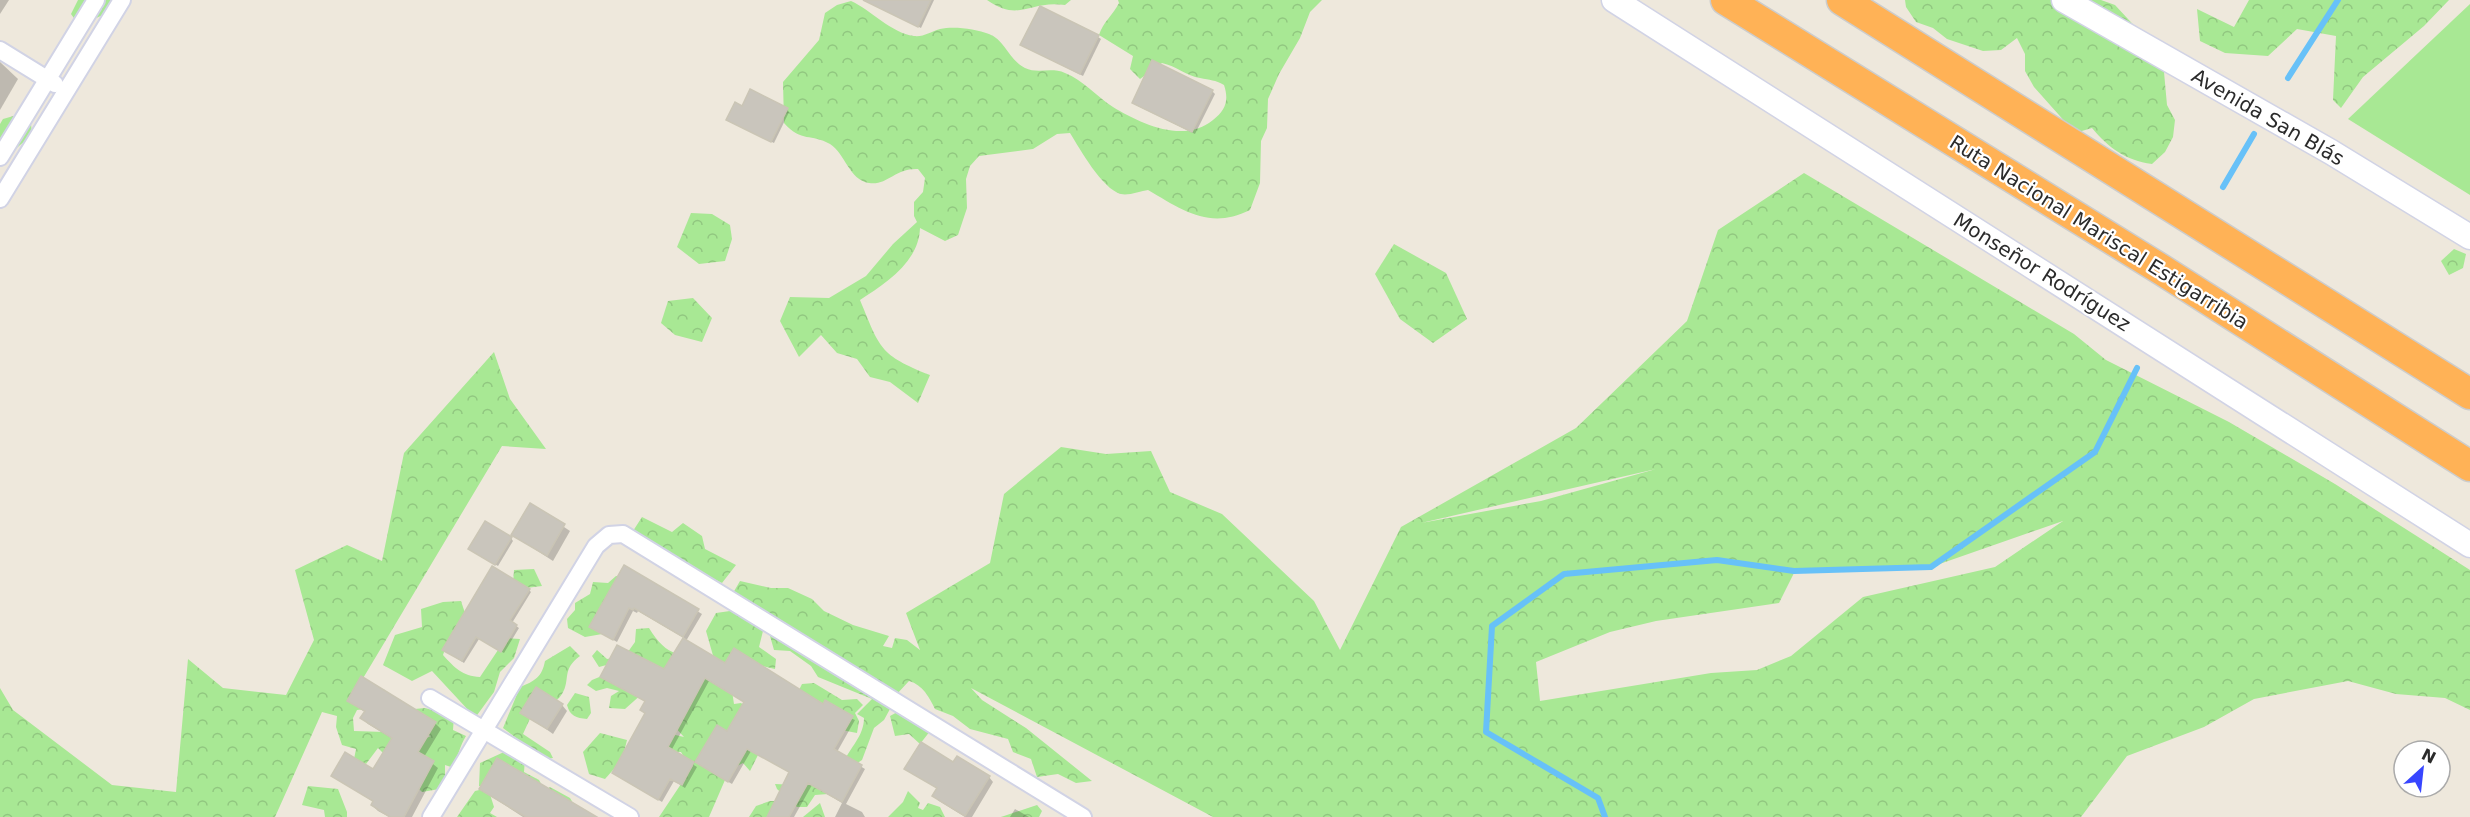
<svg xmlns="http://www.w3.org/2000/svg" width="2470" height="817" viewBox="0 0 2470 817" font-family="'DejaVu Sans',sans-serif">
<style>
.forest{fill:url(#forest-crowns);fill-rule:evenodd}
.park{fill:#a8e894}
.shadow{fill:#0003}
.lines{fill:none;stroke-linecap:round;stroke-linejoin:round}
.stream{stroke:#67c1f8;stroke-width:6}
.building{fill:#c9c5bc;stroke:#cac5b5;stroke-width:1.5}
.street-casing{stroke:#d1d3e5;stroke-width:20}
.secondary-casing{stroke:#d1d3e5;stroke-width:27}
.highway-casing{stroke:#ccc;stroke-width:33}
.street{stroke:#fff;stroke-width:16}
.secondary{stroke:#fff;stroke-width:24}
.highway{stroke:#ffb256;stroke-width:30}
.labels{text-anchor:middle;stroke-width:4.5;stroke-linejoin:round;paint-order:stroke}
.street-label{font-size:20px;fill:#2b2b2b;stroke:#fff}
</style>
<defs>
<pattern id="forest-crowns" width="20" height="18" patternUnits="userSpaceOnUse" patternTransform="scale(1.5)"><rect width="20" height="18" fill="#a8e894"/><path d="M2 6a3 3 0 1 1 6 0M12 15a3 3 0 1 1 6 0" fill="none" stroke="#91c780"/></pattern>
</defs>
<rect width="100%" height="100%" fill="#eee8dc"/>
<g class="forest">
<path d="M 78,0 L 115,0 L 111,11 L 90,21 L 76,21 L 71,14 Z"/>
<path d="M 987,0 L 1071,0 L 1065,5 C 1029,0 1020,23 987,0 Z"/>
<path d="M 1118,0 L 1322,0 L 1310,12 L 1300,38 L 1279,74 L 1268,99 L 1267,128 L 1261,141 L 1260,183 L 1250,210 C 1210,230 1184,211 1148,190 C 1141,191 1128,196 1121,194 C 1102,189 1080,149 1070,133 L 1057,134 L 1033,149 L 979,156 L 970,166 L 966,179 L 967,208 L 958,235 L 945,241 L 920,228 C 919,262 886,283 860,300 C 880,348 879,355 930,375 L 918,403 L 890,382 L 870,377 L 857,359 L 837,353 L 821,335 L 799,357 L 780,321 L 790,297 L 829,298 L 866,276 L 893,244 L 917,222 L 914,216 L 914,202 L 923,192 L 925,178 L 918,169 C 895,168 887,186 869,183 C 849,180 845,153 830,144 C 811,133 802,143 784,123 L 783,82 L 819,40 L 825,13 L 837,5 L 851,1 C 871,10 891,33 914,36 C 924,37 930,32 940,29 C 954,26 976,29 989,34 C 1005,40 1009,60 1025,68 C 1037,74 1052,67 1065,73 C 1083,80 1096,96 1113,107 C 1141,124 1184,144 1213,120 C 1226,110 1229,100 1224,85 C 1215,80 1210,80 1200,78 C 1187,76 1176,66 1162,63 L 1140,79 L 1130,69 L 1133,56 L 1099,35 C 1103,22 1113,15 1119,3 Z"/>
<path d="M 1905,0 L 2101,0 L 2115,5 L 2141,33 L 2150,59 L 2164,72 L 2167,105 L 2175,120 L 2173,137 L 2165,152 L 2152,164 C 2125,160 2109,148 2092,128 L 2075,133 L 2034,87 L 2025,71 L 2025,54 L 2017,38 L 2001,50 L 1983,51 L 1947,39 L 1933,28 L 1916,22 L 1906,7 Z"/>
<path d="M 2249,0 L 2449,0 L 2424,26 L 2363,77 L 2341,108 L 2333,100 L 2336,36 L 2297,29 L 2268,56 L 2225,53 L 2200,41 L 2197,9 L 2234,27 Z"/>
<path d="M 24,113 L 30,113 L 32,135 L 0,162 L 0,124 L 3,119 Z"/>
<path d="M 1804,173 L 2074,334 L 2106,360 L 2229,422 L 2335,484 L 2470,570 L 2470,710 L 2445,698 L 2396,694 L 2348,681 L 2254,699 L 2204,727 L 2127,756 L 2081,817 L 1213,817 L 971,688 L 982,700 L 1026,728 L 1092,781 L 1076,783 L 1058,774 L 1037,777 L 1031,759 L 1013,752 L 1008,739 L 970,729 L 953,716 L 935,709 C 929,697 923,685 909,681 L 896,695 L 878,700 L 890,709 L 884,720 L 874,728 L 862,760 L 850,768 L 828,794 L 815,795 L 807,807 L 797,807 L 777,789 L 775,784 L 797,785 L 842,766 C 849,748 864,737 864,718 L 857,714 L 872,699 L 818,677 L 811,666 L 790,651 L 774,650 L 768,629 L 733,593 L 740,581 L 771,588 L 788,588 L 812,599 L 824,611 L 853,625 L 889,636 L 883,646 L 892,648 L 895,638 L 907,640 L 920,650 L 906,613 L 990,563 L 1004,494 L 1061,447 L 1106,454 L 1151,451 L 1170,492 L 1222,514 L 1314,601 L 1340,650 L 1401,527 L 1576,428 L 1687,321 L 1718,230 ZM 1656,469 L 1541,501 L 1421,523 ZM 2063,521 L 1995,567 L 1863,597 L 1791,656 L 1757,670 L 1711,673 L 1540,701 L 1536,662 L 1610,632 L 1656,621 L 1779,603 L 1795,571 L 1931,567 Z"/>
<path d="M 691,213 L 712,214 L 730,225 L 732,239 L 725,261 L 699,264 L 677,247 Z"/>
<path d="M 1394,244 L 1446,273 L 1467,319 L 1433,343 L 1400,319 L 1375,274 Z"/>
<path d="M 2454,249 L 2466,254 L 2463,268 L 2449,275 L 2441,261 Z"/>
<path d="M 693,298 L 712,318 L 702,342 L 675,335 L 661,323 L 668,301 Z"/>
<path d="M 494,352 L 510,399 L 546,449 L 502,446 L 359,685 L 369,689 L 384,689 L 388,701 L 374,708 L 357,710 L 353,718 L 354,731 L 385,732 L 417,742 L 431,736 L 423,734 L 404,710 L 425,708 L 454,716 L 453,730 L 466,736 C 459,747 459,757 451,767 L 445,765 L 445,788 L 422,792 L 378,748 L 366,764 L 354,759 L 356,749 L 342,745 L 336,727 L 337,716 L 322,712 L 275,817 L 0,817 L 0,688 L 13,710 L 112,785 L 176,792 L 188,659 L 223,688 L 286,695 L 314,640 L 295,570 L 347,545 L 382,561 L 404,453 Z"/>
<path d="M 642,517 L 672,532 L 683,523 L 702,536 L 705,549 L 736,565 L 722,583 L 708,576 L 694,574 L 689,585 L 671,573 L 669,562 L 633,531 Z"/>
<path d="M 534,569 L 542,586 L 526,588 L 513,584 L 514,570 Z"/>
<path d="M 616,576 L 635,577 L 608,633 L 585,637 L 568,628 L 567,619 L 575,610 L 575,603 L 590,594 L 593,582 L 608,583 Z"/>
<path d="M 461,601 L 465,613 L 448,640 L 443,655 C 455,668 462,676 480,677 L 506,638 L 520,639 L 514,658 L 500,672 L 494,692 L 472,722 L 470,712 L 432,671 L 412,681 L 383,665 L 395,635 L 422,627 L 421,609 L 443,602 Z"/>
<path d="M 737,610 L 753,618 L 763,631 L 759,647 L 776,659 L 775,669 L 762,666 L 755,676 L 732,691 L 734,704 L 741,703 L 746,707 L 762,747 L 750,771 L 743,763 L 729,770 L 706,762 L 725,780 L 709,817 L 659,817 L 693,766 L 690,767 L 681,752 L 667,752 L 663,732 L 684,737 L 643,693 L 625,709 L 609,708 L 611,696 L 619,691 L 607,688 L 596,691 L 587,685 L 592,680 L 609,673 L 614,663 L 599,667 L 592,656 L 597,650 L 607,659 L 625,656 L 635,642 L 636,629 L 649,628 C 667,658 682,656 714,659 L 706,631 L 716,613 Z"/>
<path d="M 570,646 L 580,656 C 561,670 571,679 562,694 C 556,704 543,708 533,712 L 523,734 L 550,752 L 553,758 L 538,760 L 524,744 L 503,728 L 520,687 C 535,681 542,677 545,661 Z"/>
<path d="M 814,683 L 842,700 L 857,699 L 863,705 L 855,713 L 859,721 L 857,733 L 836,729 L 797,694 L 802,684 Z"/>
<path d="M 575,693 L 589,697 L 591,713 L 587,719 C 576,718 570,716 567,705 Z"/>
<path d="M 901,710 L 934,726 L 920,744 L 909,734 L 895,736 L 890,716 Z"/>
<path d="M 600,733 L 627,740 L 622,760 L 605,779 L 589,774 L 583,752 Z"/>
<path d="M 504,752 L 525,759 L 524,772 L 539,780 L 545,791 L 550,787 L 570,798 L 579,813 L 490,786 L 479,786 L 480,763 Z"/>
<path d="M 308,786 L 338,789 L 347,812 L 347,817 L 325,817 L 324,810 L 302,805 Z"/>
<path d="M 488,788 L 494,807 L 490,813 L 497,817 L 457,817 L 475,791 Z"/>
<path d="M 908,791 L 920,803 L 918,808 L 923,810 L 928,803 L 940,807 L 945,817 L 888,817 L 903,802 Z"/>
<path d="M 770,801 L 781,801 L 784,817 L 749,817 L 756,806 Z"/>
<path d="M 820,803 L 825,817 L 803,817 Z"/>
<path d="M 1037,805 L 1042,811 L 1039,817 L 1051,817 L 1001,817 Z"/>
</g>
<path class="park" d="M 2470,4 L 2470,195 L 2348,119 Z"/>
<g class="shadow">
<path d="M 0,0 L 9,0 L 0,14 Z"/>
<path d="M 867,0 L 934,0 L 921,28 Z"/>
<path d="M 1098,37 L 1101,39 L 1083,76 L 1022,45 Z"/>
<path d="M 0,62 L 18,79 L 0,110 Z"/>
<path d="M 1212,91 L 1215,94 L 1195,134 L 1136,105 Z"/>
<path d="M 743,108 L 787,109 L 789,112 L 774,143 L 728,120 Z"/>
<path d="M 531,505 L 570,531 L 553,561 L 513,535 Z"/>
<path d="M 511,538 L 513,541 L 498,566 L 473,551 Z"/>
<path d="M 625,568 L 702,614 L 686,641 L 725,665 L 855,720 L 837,752 L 865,769 L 846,804 L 862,812 L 865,817 L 835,817 L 842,803 L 812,785 L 794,817 L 769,817 L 791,773 L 751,751 L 732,784 L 700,765 L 697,762 L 727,733 L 745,702 L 709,681 L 671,751 L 697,767 L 685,788 L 674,781 L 662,802 L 614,773 L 645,714 L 642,710 L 646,702 L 602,677 L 664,671 L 684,638 L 638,611 L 637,613 L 633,611 L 617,642 L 591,627 Z"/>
<path d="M 529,590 L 531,592 L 512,623 L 519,628 L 504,653 L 479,639 L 464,663 L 447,652 Z"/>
<path d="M 349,701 L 435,723 L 441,729 L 424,757 L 438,768 L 412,817 L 389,817 L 378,811 L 372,805 L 374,802 L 333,776 L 373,771 L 393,739 L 368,724 L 362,718 L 366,713 Z"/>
<path d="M 562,705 L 567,711 L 553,734 L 522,712 Z"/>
<path d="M 953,764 L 989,777 L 993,782 L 972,817 L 965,817 L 939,801 L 934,796 L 938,789 L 906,768 Z"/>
<path d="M 483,791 L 583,817 L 523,817 Z"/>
<path d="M 1015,809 L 1029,817 L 1010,817 Z"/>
</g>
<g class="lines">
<g class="stream">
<path d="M 2288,78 L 2338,0"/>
<path d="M 2223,187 L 2254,134"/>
<path d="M 1605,817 L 1598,798 L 1486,732 L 1492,626 L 1564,574 L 1717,560 L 1794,571 L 1931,567 L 2095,452 L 2137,368"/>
</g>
</g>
<g class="building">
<path d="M 863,0 L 931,0 L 918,27 Z"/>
<path d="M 1040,6 L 1099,35 L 1080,74 L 1020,45 Z"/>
<path d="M 1152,60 L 1213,90 L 1192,132 L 1132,103 Z"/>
<path d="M 750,89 L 788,108 L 771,142 L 726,120 L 735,102 L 742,106 Z"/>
<path d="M 530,503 L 565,524 L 547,556 L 511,535 Z"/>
<path d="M 485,521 L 512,537 L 495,565 L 468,549 Z"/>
<path d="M 624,565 L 699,609 L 683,637 L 634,608 L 633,610 L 629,608 L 613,640 L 589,627 Z"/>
<path d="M 492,566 L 530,589 L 510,620 L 517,625 L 501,652 L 476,637 L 462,661 L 442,650 Z"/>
<path d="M 683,638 L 725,663 L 734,648 L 823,704 L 825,700 L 853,716 L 834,749 L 862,765 L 842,802 L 808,783 L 789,817 L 767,817 L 789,772 L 747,749 L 728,782 L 695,762 L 717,725 L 727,731 L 744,702 L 705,678 L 668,747 L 694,762 L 682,785 L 670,779 L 658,800 L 612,773 L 645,713 L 640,710 L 645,701 L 600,677 L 617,645 L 664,669 Z"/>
<path d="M 361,676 L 436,722 L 418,752 L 434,761 L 404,817 L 390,817 L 371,805 L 373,801 L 331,776 L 345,752 L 373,769 L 392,738 L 360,718 L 365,711 L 347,701 Z"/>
<path d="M 536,687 L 563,704 L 547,729 L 520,713 Z"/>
<path d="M 921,742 L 953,762 L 957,756 L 990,776 L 965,816 L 932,796 L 937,788 L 904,769 Z"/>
<path d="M 497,758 L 519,771 L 597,817 L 526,817 L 479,789 Z"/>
</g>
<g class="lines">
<g class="street-casing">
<g id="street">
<path d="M 0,50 L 55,84"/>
<path d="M 0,157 L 96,0"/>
<path d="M 0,199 L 122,0"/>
<path d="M 430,698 L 630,817"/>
<path d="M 431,817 L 596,546 L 609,535 L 623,534 L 1083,817"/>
</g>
</g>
<g class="secondary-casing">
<g id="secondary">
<path d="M 1614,0 L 2470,545"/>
<path d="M 2064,0 L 2331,152 L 2470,237"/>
</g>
</g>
<g class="highway-casing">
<g id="highway">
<path d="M 1726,0 L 2162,270 L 2470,466"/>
<path d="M 1842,0 L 2470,394"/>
</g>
</g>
<use href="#street" class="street"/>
<use href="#secondary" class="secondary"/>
<use href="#highway" class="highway"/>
</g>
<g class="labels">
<g class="street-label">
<text transform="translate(2268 117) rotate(30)" y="7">Avenida San Blás</text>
<text transform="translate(2099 232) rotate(32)" y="7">Ruta Nacional Mariscal Estigarribia</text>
<text transform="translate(2042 272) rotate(32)" y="7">Monseñor Rodríguez</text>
</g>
</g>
<g transform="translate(2422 769) rotate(27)"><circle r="28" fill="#ffffff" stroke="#aaaaaa" stroke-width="1.5"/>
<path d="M0-4.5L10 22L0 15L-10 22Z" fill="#3846ff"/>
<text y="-9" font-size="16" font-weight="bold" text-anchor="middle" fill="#2b2b2b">N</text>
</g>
</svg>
